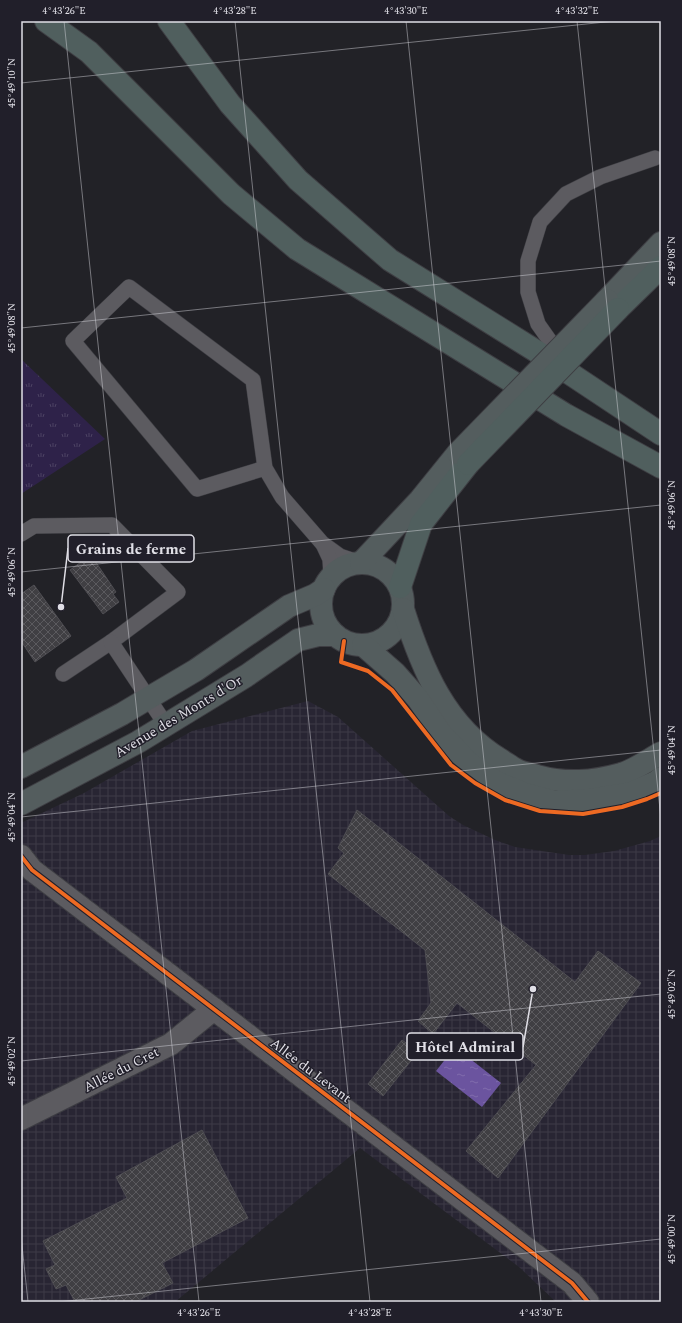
<svg xmlns="http://www.w3.org/2000/svg" width="682" height="1323" viewBox="0 0 682 1323" font-family="Spectral,serif">
<style>
.industrial{fill:url(#industrial-grid)}
.grass{fill:url(#grass-tufts)}
.water{fill:url(#water-ripples)}
.building{fill:url(#building-cross-hatch);stroke:#4f4e53}
.lines{fill:none;stroke-linecap:round;stroke-linejoin:round}
.service-casing{stroke:#3e3e43;stroke-width:16}
.minor-casing{stroke:#3e3e43;stroke-width:24}
.primary-casing{stroke:#3e3e43;stroke-width:24}
.motorway-casing{stroke:#3e3e43;stroke-width:24}
.service{stroke:#5c5b60;stroke-width:15}
.minor{stroke:#5c5b60;stroke-width:22}
.primary{stroke:#545d5e;stroke-width:22}
.motorway{stroke:#505f5e;stroke-width:22}
.primary-bridge-casing{stroke:#3e3e43;stroke-width:24;stroke-linecap:butt}
.motorway-bridge-casing{stroke:#3e3e43;stroke-width:24;stroke-linecap:butt}
.primary-bridge{stroke:#545d5e;stroke-width:22}
.motorway-bridge{stroke:#505f5e;stroke-width:22}
.cycleway-casing{stroke:#211f2a;stroke-width:6}
.cycleway{stroke:#ed6a23;stroke-width:4}
.ticks{fill:none;stroke:#e0dfe6;stroke-width:1;stroke-opacity:0.45}
.labels{text-anchor:middle;stroke-width:3;stroke-linejoin:round;paint-order:stroke}
.street-label{font-size:14px;fill:#e0dfe6;stroke:#211f2a}
.leader{fill:none;stroke:#e0dfe6;stroke-width:1.5}
.callout-dot{fill:#e0dfe6;stroke:#211f2a;stroke-width:1.5}
.callout{fill:#211f2a;stroke:#e0dfe6;stroke-width:1.5}
.callout-label{font-size:15px;text-anchor:middle;font-weight:bold;fill:#e0dfe6}
.neatline{fill:none;stroke:#e0dfe6;stroke-width:1.5}
.ticks-label{font-size:10px;text-anchor:middle;fill:#e0dfe6}
</style>
<defs>
<pattern id="industrial-grid" width="8" height="8" patternUnits="userSpaceOnUse"><rect width="8" height="8" fill="#282533"/><path d="M0 4h8M4 0v8" fill="none" stroke="#3d3a47"/></pattern>
<pattern id="grass-tufts" width="24" height="20" patternUnits="userSpaceOnUse"><rect width="24" height="20" fill="#2e2249"/><path d="M3 7l-1-3M5 7V3M7 7l1-3M15 17l-1-3M17 17v-4M19 17l1-3" fill="none" stroke="#4c4263"/></pattern>
<pattern id="water-ripples" width="26" height="14" patternUnits="userSpaceOnUse"><rect width="26" height="14" fill="#6b549f"/><path d="M2 4q2-2 4 0t4 0M15 11q2-2 4 0t4 0" fill="none" stroke="#806cac"/></pattern>
<pattern id="building-cross-hatch" width="8" height="8" patternUnits="userSpaceOnUse"><rect width="8" height="8" fill="#403f43"/><path d="M0 0l8 8M0 8l8-8" fill="none" stroke="#5b5a5e"/></pattern>
</defs>
<rect width="100%" height="100%" fill="#222227"/>
<path class="industrial" d="M 308,701 L 338,717 L 449,816 L 463,825 L 495,840 L 515,847 L 569,855 L 585,855 L 614,851 L 650,841 L 661,836 L 661,1302 L 556,1302 L 519,1267 L 360,1148 L 175,1302 L 21,1302 L 21,823 L 84,793 L 192,731 Z"/>
<path class="grass" d="M 21,359 L 105,439 L 21,494 Z"/>
<path class="water" d="M 455,1047 L 501,1083 L 482,1107 L 436,1071 Z"/>
<g class="building">
<path d="M 91,555 L 116,592 L 113,594 L 119,602 L 103,614 L 70,570 Z"/>
<path d="M 34,585 L 71,636 L 35,662 L 21,641 L 21,594 Z"/>
<path d="M 357,810 L 575,982 L 598,951 L 641,983 L 498,1178 L 466,1151 L 536,1065 L 457,1003 L 433,1034 L 418,1021 L 431,1003 L 425,950 L 328,874 L 344,853 L 338,848 Z"/>
<path d="M 402,1040 L 418,1052 L 383,1096 L 368,1084 Z"/>
<path d="M 202,1130 L 248,1218 L 162,1263 L 173,1283 L 135,1302 L 75,1302 L 66,1285 L 56,1289 L 46,1269 L 55,1265 L 43,1241 L 127,1198 L 116,1177 Z"/>
</g>
<g class="lines">
<g class="service-casing">
<g id="service">
<path d="M 562,358 L 538,324 L 528,292 L 528,261 L 540,222 L 566,194 L 600,177 L 655,158"/>
<path d="M 265,468 L 197,489 L 73,341 L 129,287 L 253,380 L 265,468 L 282,497 L 322,543 L 340,556 L 361,563"/>
<path d="M 21,534 L 34,526 L 112,525 L 178,592 L 111,642 L 63,674"/>
<path d="M 323,544 L 330,559 L 331,577"/>
<path d="M 111,642 L 166,725"/>
</g>
</g>
<g class="minor-casing">
<g id="minor">
<path d="M 21,856 L 32,870 L 572,1283 L 588,1302"/>
<path d="M 21,1119 L 171,1044 L 214,1009"/>
</g>
</g>
<g class="primary-casing">
<g id="primary">
<path d="M 607,300 L 661,243"/>
<circle cx="362" cy="604" r="41"/>
<path d="M 361,563 L 420,500 L 458,453"/>
<path d="M 403,609 C 422,669 445,726 501,760 C 506,763 511,767 517,770 C 523,773 531,774 537,776 C 566,784 592,782 621,774 C 633,771 650,759 661,753"/>
<path d="M 363,645 L 395,673 L 418,699 L 442,735 L 469,763 L 496,782 L 525,794 L 555,802 L 588,800 L 631,793 L 656,782 L 661,778"/>
<path d="M 21,767 L 122,714 L 147,699 L 196,670 L 289,606 L 315,595 L 324,589"/>
<path d="M 21,804 L 138,742 L 246,676 L 298,640 L 318,635 L 335,635"/>
</g>
</g>
<g class="motorway-casing">
<g id="motorway">
<path d="M 46,21 L 89,52 L 231,194 L 297,249 L 566,415 L 661,467"/>
<path d="M 169,21 L 230,104 L 298,180 L 390,260 L 536,351 L 661,434"/>
<path d="M 618,309 L 661,267"/>
<path d="M 400,587 L 421,524 L 468,464"/>
</g>
</g>
<use href="#service" class="service"/>
<use href="#minor" class="minor"/>
<use href="#primary" class="primary"/>
<use href="#motorway" class="motorway"/>
<g class="primary-bridge-casing">
<path id="primary-bridge" d="M 458,453 L 607,300"/>
</g>
<g class="motorway-bridge-casing">
<path id="motorway-bridge" d="M 468,464 L 618,309"/>
</g>
<use href="#primary-bridge" class="primary-bridge"/>
<use href="#motorway-bridge" class="motorway-bridge"/>
<g class="cycleway-casing">
<g id="cycleway">
<path d="M 344,641 L 341,662 L 368,671 L 392,690 L 451,765 L 475,783 L 505,800 L 540,811 L 583,814 L 622,807 L 647,799 L 661,793"/>
<path d="M 21,856 L 32,870 L 572,1283 L 588,1302"/>
</g>
</g>
<use href="#cycleway" class="cycleway"/>
</g>
<path class="ticks" d="M 64,21 L 199,1302M 235,21 L 370,1302M 406,21 L 541,1302M 577,21 L 661,819M 21,83 L 615,21M 21,328 L 661,261M 21,572 L 661,505M 21,817 L 661,750M 21,1061 L 661,994M 21,1236 L 28,1302M 58,1302 L 661,1239"/>
<g class="labels">
<g class="street-label">
<text transform="translate(178 716) rotate(-31)" y="5">Avenue des Monts d'Or</text>
<text transform="translate(121 1069) rotate(-27)" y="5">Allée du Cret</text>
<text transform="translate(311 1070) rotate(37)" y="5">Allée du Levant</text>
</g>
</g>
<path class="leader" d="M61 607L68 548M533 989L523 1047"/>
<g class="callout-dot">
<circle cx="61" cy="607" r="4"/>
<circle cx="533" cy="989" r="4"/>
</g>
<g class="callout">
<rect x="68" y="535" width="126" height="27" rx="4"/>
<rect x="407" y="1033" width="116" height="27" rx="4"/>
</g>
<g class="callout-label">
<text x="131" y="554">Grains de ferme</text>
<text x="465" y="1052">Hôtel Admiral</text>
</g>
<rect width="682" height="1323" fill="none" stroke="#211f2a" stroke-width="44"/>
<rect x="22" y="22" width="638" height="1279" class="neatline"/>
<g class="ticks-label">
<text x="64" y="14">4°43'26"E</text>
<text x="235" y="14">4°43'28"E</text>
<text x="406" y="14">4°43'30"E</text>
<text x="577" y="14">4°43'32"E</text>
<text transform="translate(11 83) rotate(-90)" y="4">45°49'10"N</text>
<text transform="translate(671 261) rotate(-90)" y="4">45°49'08"N</text>
<text transform="translate(11 328) rotate(-90)" y="4">45°49'08"N</text>
<text transform="translate(671 505) rotate(-90)" y="4">45°49'06"N</text>
<text transform="translate(11 572) rotate(-90)" y="4">45°49'06"N</text>
<text transform="translate(671 750) rotate(-90)" y="4">45°49'04"N</text>
<text transform="translate(11 817) rotate(-90)" y="4">45°49'04"N</text>
<text transform="translate(671 994) rotate(-90)" y="4">45°49'02"N</text>
<text transform="translate(11 1061) rotate(-90)" y="4">45°49'02"N</text>
<text transform="translate(671 1239) rotate(-90)" y="4">45°49'00"N</text>
<text x="199" y="1316">4°43'26"E</text>
<text x="370" y="1316">4°43'28"E</text>
<text x="541" y="1316">4°43'30"E</text>
</g>
</svg>
